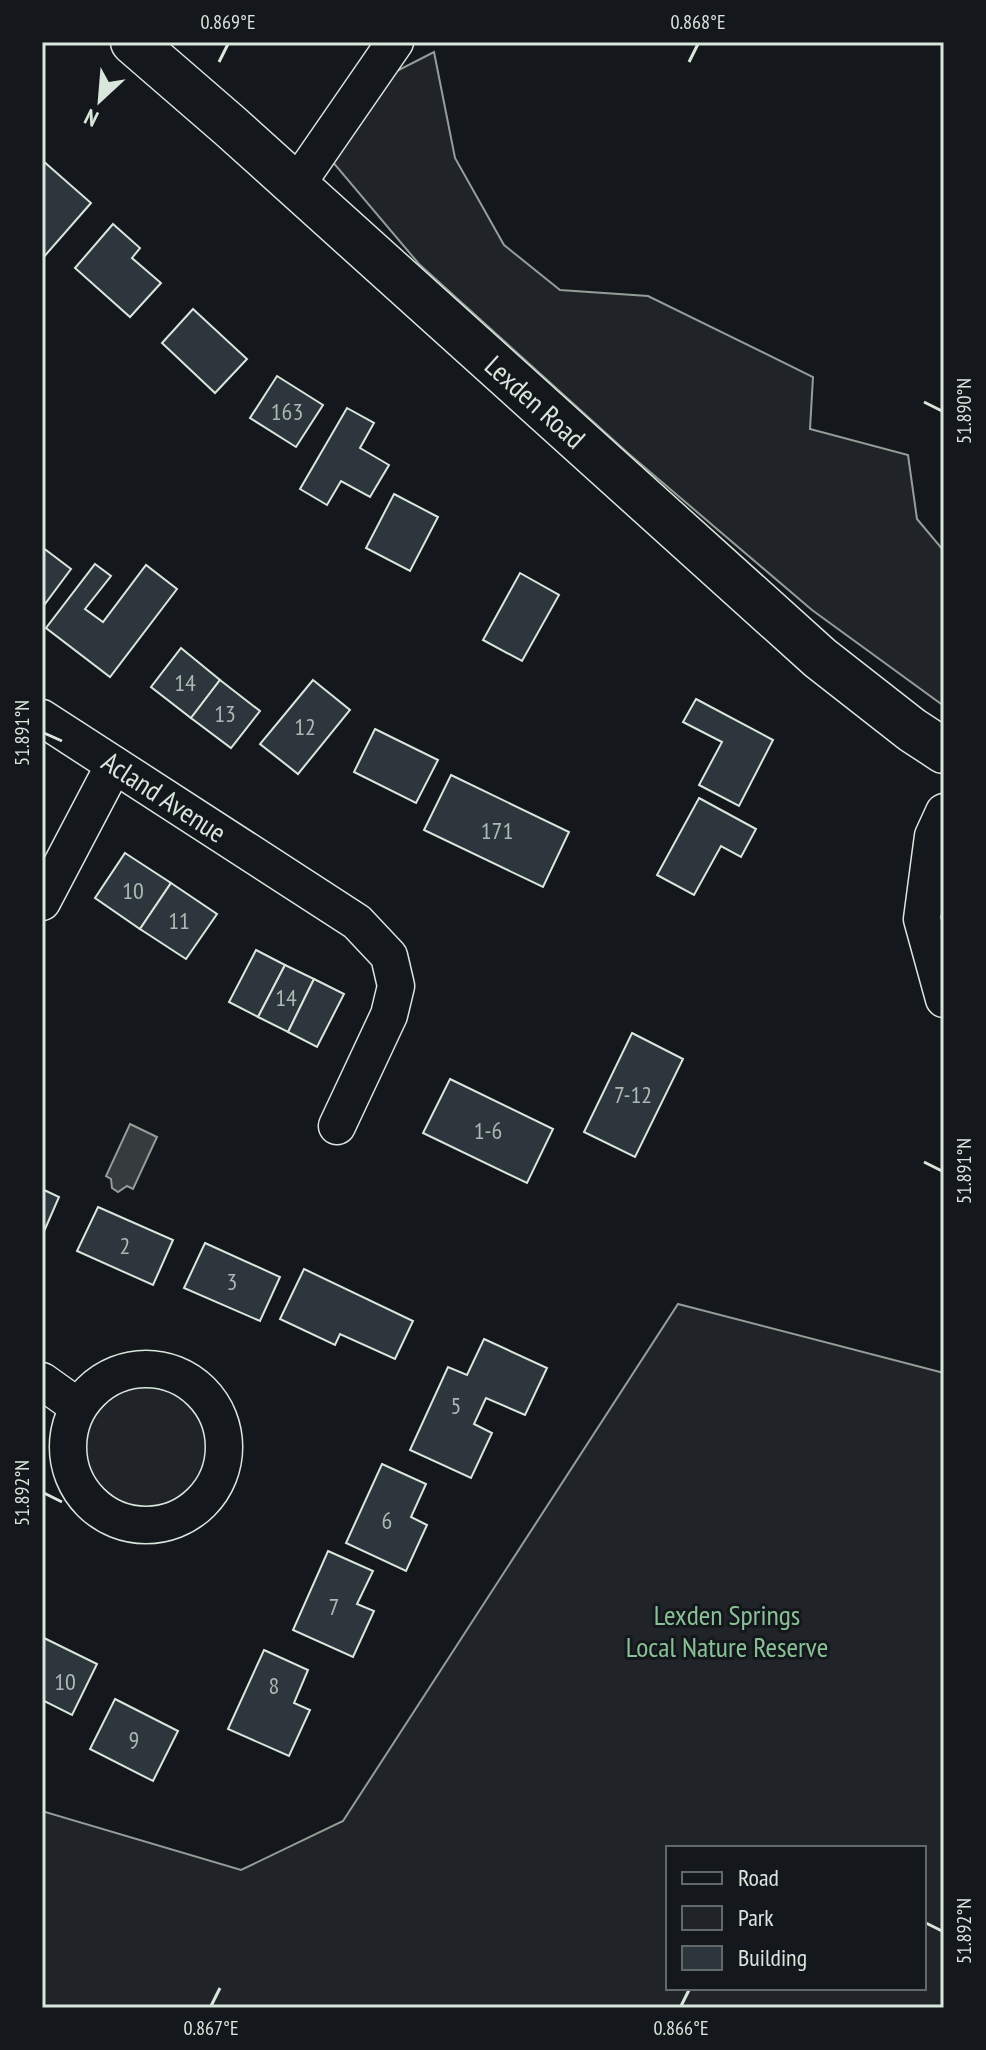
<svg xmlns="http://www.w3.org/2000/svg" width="986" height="2050" viewBox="0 0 986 2050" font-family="'PT Sans Narrow',sans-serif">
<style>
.green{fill:#202428;stroke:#939e99;stroke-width:2;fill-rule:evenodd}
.water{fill:#363b3e;stroke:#939e99;stroke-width:2}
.building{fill:#2c363c;stroke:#d8e6dc;stroke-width:2}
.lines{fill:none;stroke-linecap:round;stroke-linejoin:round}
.street-casing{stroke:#d8e6dc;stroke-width:39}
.primary-casing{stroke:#d8e6dc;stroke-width:47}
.street{stroke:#14181c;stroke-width:36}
.primary{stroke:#14181c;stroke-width:44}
.ticks{fill:none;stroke:#d8e6dc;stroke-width:3}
.labels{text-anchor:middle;stroke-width:6;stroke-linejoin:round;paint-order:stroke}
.number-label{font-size:24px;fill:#adbab4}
.street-label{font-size:28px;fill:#d8e6dc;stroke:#14181c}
.park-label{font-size:28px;fill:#8ac095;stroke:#14181c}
.neatline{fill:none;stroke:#d8e6dc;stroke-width:3}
.ticks-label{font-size:20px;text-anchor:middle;fill:#d8e6dc}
</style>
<rect width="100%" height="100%" fill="#14181c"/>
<g class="green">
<path d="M 434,52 L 455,158 L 504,245 L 560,290 L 648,296 L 813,377 L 810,429 L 908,455 L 917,519 L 944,551 L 944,706 L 812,610 L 629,454 L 419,264 L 331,160 L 381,79 Z"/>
<path d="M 678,1304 L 944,1373 L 944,2008 L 42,2008 L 42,1811 L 241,1870 L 343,1821 ZM 668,1848 L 924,1848 L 924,1988 L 668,1988 Z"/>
<circle cx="145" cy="1448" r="67"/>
</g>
<path class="water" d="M 130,1124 L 157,1137 L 133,1189 L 127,1186 L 118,1192 L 112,1188 L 111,1179 L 106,1176 Z"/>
<g class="building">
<path d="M 42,160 L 91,203 L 42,259 Z"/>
<path d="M 113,224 L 140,248 L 132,258 L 161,283 L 130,317 L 75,268 Z"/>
<path d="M 193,309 L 247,359 L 215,393 L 162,343 Z"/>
<path d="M 277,376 L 323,405 L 296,447 L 250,418 Z"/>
<path d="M 347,408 L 374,423 L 360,448 L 389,465 L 370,497 L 341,481 L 327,505 L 300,489 Z"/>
<path d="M 394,494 L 438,517 L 410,571 L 366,548 Z"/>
<path d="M 42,547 L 71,569 L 42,608 Z"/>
<path d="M 95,564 L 111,576 L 85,609 L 103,622 L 146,565 L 177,589 L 110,677 L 46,628 Z"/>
<path d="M 520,573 L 559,595 L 522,661 L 483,640 Z"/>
<path d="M 181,648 L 220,680 L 191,718 L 151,687 Z"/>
<path d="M 220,680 L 260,711 L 231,748 L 191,718 Z"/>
<path d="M 313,680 L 350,710 L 298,774 L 260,744 Z"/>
<path d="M 696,699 L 773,740 L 739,806 L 699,785 L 722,742 L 683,722 Z"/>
<path d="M 375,729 L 438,760 L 416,803 L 354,772 Z"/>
<path d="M 451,775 L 569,832 L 543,887 L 424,830 Z"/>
<path d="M 699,798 L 756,829 L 741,857 L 721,846 L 694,895 L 657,875 Z"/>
<path d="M 125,853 L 171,883 L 140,929 L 95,898 Z"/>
<path d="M 171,883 L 217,914 L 186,959 L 140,929 Z"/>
<path d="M 256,950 L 285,965 L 258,1017 L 229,1002 Z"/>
<path d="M 285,965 L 314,979 L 288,1032 L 258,1017 Z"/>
<path d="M 314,979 L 344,994 L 317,1047 L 288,1032 Z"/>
<path d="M 632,1033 L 683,1059 L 635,1157 L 584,1132 Z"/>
<path d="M 450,1079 L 553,1129 L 527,1183 L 423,1133 Z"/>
<path d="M 42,1189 L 59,1197 L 42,1236 Z"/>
<path d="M 98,1207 L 173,1240 L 153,1285 L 77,1251 Z"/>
<path d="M 205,1243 L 280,1277 L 260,1321 L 184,1288 Z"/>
<path d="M 304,1269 L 413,1321 L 395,1359 L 340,1334 L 335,1345 L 280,1319 Z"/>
<path d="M 484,1339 L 547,1368 L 525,1415 L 486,1398 L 474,1424 L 492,1433 L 471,1478 L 410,1450 L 448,1367 L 467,1375 Z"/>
<path d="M 382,1464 L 426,1484 L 411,1517 L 427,1525 L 406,1571 L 346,1543 Z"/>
<path d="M 328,1551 L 373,1571 L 357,1604 L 374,1611 L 353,1657 L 293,1630 Z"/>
<path d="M 42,1637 L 97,1664 L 72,1715 L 42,1700 Z"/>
<path d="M 264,1650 L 308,1670 L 294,1703 L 310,1710 L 289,1756 L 228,1729 Z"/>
<path d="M 115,1699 L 178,1731 L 153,1781 L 90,1749 Z"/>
</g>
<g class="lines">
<g class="street-casing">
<g id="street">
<path d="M 295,187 L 395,42"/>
<path d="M 42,718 L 357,922 L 389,956 L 396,986 L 389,1015 L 337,1126"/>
<path d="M 944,812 L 933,836 L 922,919 L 944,999"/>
<path d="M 42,902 L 114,765"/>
<circle cx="146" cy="1447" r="78"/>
<path d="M 42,1381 L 77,1406"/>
</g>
</g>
<g class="primary-casing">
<path id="primary" d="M 133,42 L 230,126 L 820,658 L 912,730 L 944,751"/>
</g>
<use href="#street" class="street"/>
<use href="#primary" class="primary"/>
</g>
<path class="ticks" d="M 219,62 L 228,44M 689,62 L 698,44M 924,402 L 942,411M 44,733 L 62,741M 924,1162 L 942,1171M 44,1493 L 62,1502M 924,1922 L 942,1931M 211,2006 L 220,1988M 681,2006 L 690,1988"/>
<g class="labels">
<g class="number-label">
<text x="287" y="420">163</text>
<text x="185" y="691">14</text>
<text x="225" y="722">13</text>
<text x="305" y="735">12</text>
<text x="497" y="839">171</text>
<text x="133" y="899">10</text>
<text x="179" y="929">11</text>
<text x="286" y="1006">14</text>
<text x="633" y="1103">7-12</text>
<text x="488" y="1139">1-6</text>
<text x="125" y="1254">2</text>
<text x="232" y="1290">3</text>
<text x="456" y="1414">5</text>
<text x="387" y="1529">6</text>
<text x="334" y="1615">7</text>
<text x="65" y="1690">10</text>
<text x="274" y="1694">8</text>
<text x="134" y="1748">9</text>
</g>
<g class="street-label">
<text transform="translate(535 402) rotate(42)" y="10">Lexden Road</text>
<text transform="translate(164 797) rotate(33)" y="10">Acland Avenue</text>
</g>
<g class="park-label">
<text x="727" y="1625">Lexden Springs<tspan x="727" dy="32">Local Nature Reserve</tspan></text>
</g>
</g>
<rect width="986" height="2050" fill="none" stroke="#14181c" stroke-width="88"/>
<rect x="666" y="1846" width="260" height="144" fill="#14181c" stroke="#626a69" stroke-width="2"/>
<rect x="682" y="1872" width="40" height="12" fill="#14181c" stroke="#626a69" stroke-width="2"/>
<text x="738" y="1886" font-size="24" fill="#d8e6dc">Road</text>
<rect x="682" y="1906" width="40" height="24" fill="#202428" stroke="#626a69" stroke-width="2"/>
<text x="738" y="1926" font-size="24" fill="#d8e6dc">Park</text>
<rect x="682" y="1946" width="40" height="24" fill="#2c363c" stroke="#626a69" stroke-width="2"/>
<text x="738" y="1966" font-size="24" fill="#d8e6dc">Building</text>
<g transform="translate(100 100) rotate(206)" stroke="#14181c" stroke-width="6" paint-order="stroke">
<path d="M0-6L14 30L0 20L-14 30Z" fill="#d8e6dc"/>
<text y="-12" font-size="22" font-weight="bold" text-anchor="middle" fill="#d8e6dc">N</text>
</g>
<rect x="44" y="44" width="898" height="1962" class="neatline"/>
<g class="ticks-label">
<text x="228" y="29">0.869°E</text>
<text x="698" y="29">0.868°E</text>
<text transform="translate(964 411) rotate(-90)" y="7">51.890°N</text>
<text transform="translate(22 733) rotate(-90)" y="7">51.891°N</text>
<text transform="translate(964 1171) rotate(-90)" y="7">51.891°N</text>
<text transform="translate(22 1493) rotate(-90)" y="7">51.892°N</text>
<text transform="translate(964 1931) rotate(-90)" y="7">51.892°N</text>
<text x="211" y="2035">0.867°E</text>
<text x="681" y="2035">0.866°E</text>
</g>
</svg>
